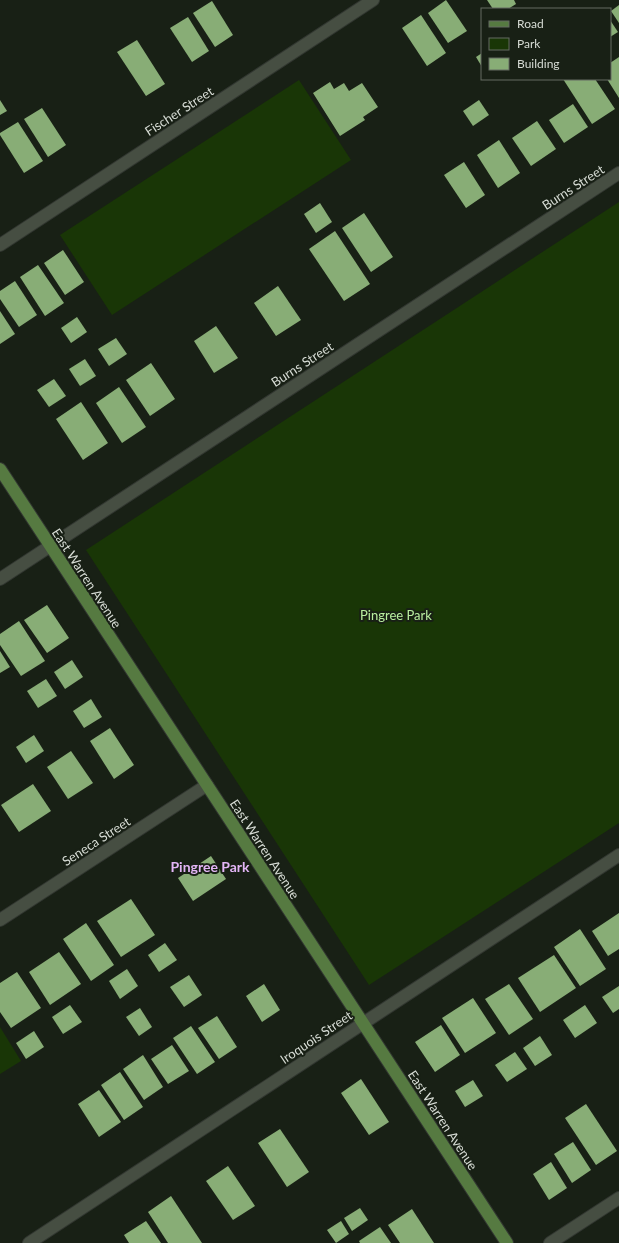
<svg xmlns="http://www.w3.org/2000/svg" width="619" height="1243" viewBox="0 0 619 1243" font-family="Lato,sans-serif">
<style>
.green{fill:#193606}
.building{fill:#88ad76}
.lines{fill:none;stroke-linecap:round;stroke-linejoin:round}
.minor-casing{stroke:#323731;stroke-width:14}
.major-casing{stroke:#323731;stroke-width:14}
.minor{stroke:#464e42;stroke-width:12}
.major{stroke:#567a41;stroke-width:12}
.labels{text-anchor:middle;stroke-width:4;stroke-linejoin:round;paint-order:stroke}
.street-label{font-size:13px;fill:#d7dcd5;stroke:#182015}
.park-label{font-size:13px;fill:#b9ee9f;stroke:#182015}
.neighbourhood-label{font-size:14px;font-weight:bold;fill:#e3b5f6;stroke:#182015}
</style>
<rect width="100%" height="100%" fill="#182015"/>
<g class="green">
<path d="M 299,80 L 351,160 L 112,315 L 60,235 Z"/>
<path d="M 619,202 L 619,823 L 369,985 L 86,550 Z"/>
<path d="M 0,1027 L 21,1061 L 0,1074 Z"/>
</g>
<g class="building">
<path d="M 446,0 L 467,31 L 448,43 L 428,13 Z"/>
<path d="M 487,0 L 514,0 L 516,4 L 508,9 L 493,9 Z"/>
<path d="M 212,1 L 233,35 L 215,47 L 193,13 Z"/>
<path d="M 619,5 L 619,23 L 611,11 Z"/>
<path d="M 421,15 L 446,53 L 427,66 L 402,28 Z"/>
<path d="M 188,17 L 209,51 L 192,62 L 170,28 Z"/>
<path d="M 610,20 L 618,32 L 610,37 Z"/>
<path d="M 137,40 L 165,84 L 146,96 L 117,52 Z"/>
<path d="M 482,53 L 482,67 L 476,57 Z"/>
<path d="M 619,57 L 619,98 L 607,79 L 610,79 L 610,63 Z"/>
<path d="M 563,79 L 595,79 L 615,109 L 592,124 Z"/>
<path d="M 330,82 L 334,89 L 344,83 L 349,91 L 362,83 L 378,107 L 363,117 L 365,120 L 340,136 L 313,93 Z"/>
<path d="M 0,100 L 7,111 L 0,115 Z"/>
<path d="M 479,100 L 489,115 L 473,126 L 463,111 Z"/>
<path d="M 573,104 L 588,127 L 564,143 L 549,120 Z"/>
<path d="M 42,108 L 66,145 L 48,157 L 24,119 Z"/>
<path d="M 537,121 L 556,149 L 531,166 L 512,138 Z"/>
<path d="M 18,122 L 43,161 L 24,173 L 0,135 L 0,133 Z"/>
<path d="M 499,140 L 520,173 L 498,188 L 477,155 Z"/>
<path d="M 464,162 L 485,195 L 466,208 L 444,175 Z"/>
<path d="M 320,203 L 332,222 L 316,233 L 304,214 Z"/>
<path d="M 364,213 L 393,257 L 371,272 L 342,228 Z"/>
<path d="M 335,231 L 370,284 L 344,301 L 309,249 Z"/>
<path d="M 63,250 L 84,282 L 65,295 L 44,263 Z"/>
<path d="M 38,265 L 64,303 L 45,316 L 20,277 Z"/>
<path d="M 15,281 L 37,315 L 19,327 L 0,299 L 0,291 Z"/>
<path d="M 278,286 L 301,320 L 276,336 L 254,303 Z"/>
<path d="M 0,311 L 15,334 L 0,344 Z"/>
<path d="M 77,317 L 87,332 L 71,343 L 61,328 Z"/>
<path d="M 216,326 L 238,358 L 214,373 L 194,341 Z"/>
<path d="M 116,338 L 127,354 L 109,366 L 98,349 Z"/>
<path d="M 85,359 L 96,376 L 80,386 L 69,369 Z"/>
<path d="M 151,363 L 175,399 L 150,416 L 126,380 Z"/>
<path d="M 54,379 L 66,396 L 49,407 L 37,390 Z"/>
<path d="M 119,387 L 146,427 L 122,443 L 96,403 Z"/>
<path d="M 81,402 L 108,443 L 83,460 L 56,419 Z"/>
<path d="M 47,605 L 69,638 L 47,653 L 24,620 Z"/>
<path d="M 19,621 L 45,661 L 21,676 L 0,645 L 0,634 Z"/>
<path d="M 0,651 L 10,667 L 0,673 Z"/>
<path d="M 72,660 L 83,677 L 65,689 L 54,672 Z"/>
<path d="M 46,679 L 57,696 L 38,708 L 27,691 Z"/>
<path d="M 91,699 L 102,717 L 84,728 L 73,711 Z"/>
<path d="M 110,728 L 134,765 L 114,779 L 90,741 Z"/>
<path d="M 34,735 L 44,751 L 26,763 L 16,747 Z"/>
<path d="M 71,751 L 93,783 L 68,799 L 47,767 Z"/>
<path d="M 33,784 L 51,811 L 19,832 L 1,805 Z"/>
<path d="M 211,856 L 226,879 L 193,901 L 178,878 Z"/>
<path d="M 131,899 L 155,935 L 121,957 L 97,921 Z"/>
<path d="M 619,913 L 619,949 L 608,956 L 592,931 Z"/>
<path d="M 86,923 L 114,965 L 91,981 L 63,939 Z"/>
<path d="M 580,929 L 606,969 L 580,986 L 554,947 Z"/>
<path d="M 165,943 L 177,960 L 159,972 L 148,955 Z"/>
<path d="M 59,952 L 81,984 L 50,1005 L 29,972 Z"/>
<path d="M 554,955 L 576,988 L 540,1012 L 518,978 Z"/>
<path d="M 127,969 L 138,986 L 120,999 L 109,981 Z"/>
<path d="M 17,972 L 41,1008 L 11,1028 L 0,1012 L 0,983 Z"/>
<path d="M 189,975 L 202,995 L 184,1007 L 170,987 Z"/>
<path d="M 264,984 L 280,1010 L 262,1022 L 246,996 Z"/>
<path d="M 509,984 L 533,1019 L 509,1035 L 485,999 Z"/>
<path d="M 619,986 L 619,1009 L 613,1013 L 602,997 Z"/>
<path d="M 473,998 L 496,1033 L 465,1053 L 442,1018 Z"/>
<path d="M 70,1005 L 82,1022 L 63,1034 L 52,1017 Z"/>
<path d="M 585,1005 L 597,1023 L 575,1038 L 563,1020 Z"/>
<path d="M 140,1008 L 152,1027 L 139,1036 L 126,1017 Z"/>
<path d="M 217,1016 L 237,1047 L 219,1059 L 198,1028 Z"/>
<path d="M 441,1025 L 460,1055 L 435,1072 L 415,1042 Z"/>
<path d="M 191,1026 L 215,1062 L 197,1074 L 173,1038 Z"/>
<path d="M 34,1031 L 44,1047 L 26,1059 L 16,1043 Z"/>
<path d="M 540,1036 L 552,1055 L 535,1066 L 523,1048 Z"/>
<path d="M 172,1045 L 189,1071 L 168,1084 L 151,1059 Z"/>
<path d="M 515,1052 L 527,1069 L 507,1082 L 495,1065 Z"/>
<path d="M 143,1055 L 163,1087 L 144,1100 L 123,1069 Z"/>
<path d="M 120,1072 L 143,1107 L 124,1120 L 101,1085 Z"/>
<path d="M 361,1079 L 389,1122 L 369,1135 L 341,1093 Z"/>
<path d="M 473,1080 L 483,1096 L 465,1107 L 455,1091 Z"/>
<path d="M 99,1090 L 121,1122 L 99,1137 L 78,1104 Z"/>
<path d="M 586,1104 L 617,1151 L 596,1165 L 565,1118 Z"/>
<path d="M 280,1129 L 309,1172 L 287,1187 L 258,1143 Z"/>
<path d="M 573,1142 L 591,1170 L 572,1183 L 554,1154 Z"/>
<path d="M 551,1162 L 567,1188 L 549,1200 L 533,1174 Z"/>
<path d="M 228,1166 L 255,1206 L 233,1220 L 206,1181 Z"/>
<path d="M 171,1196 L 202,1243 L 168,1243 L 148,1212 Z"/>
<path d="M 360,1208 L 368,1220 L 352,1231 L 344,1218 Z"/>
<path d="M 412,1209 L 434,1243 L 400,1243 L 388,1225 Z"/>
<path d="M 146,1221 L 161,1243 L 129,1243 L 124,1235 Z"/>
<path d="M 341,1221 L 349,1234 L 336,1243 L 327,1230 Z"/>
<path d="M 380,1227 L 391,1243 L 360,1243 L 359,1241 Z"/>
</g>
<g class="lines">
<g class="minor-casing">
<g id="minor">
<path d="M 0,245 L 373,0"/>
<path d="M 0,579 L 619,173"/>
<path d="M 0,920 L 207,785"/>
<path d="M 29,1243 L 619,855"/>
<path d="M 550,1243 L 619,1198"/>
</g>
</g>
<g class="major-casing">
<path id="major" d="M 0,469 L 507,1243"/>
</g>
<use href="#minor" class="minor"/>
<use href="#major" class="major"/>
</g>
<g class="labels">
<g class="street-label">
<text transform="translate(179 111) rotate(-33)" y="5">Fischer Street</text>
<text transform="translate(573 187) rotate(-33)" y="5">Burns Street</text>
<text transform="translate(302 364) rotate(-33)" y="5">Burns Street</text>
<text transform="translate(87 578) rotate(57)" y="5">East Warren Avenue</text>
<text transform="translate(96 841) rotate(-33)" y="5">Seneca Street</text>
<text transform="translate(265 849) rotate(57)" y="5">East Warren Avenue</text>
<text transform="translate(316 1037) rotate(-34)" y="5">Iroquois Street</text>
<text transform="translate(443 1120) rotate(57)" y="5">East Warren Avenue</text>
</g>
<g class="park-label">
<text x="396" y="620">Pingree Park</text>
</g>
<g class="neighbourhood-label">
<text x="210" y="872">Pingree Park</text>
</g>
</g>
<rect x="481" y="8" width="130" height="72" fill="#182015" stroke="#646b62"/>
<rect x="489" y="21" width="20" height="6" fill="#567a41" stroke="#646b62"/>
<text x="517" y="28" font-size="12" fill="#d7dcd5">Road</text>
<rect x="489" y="38" width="20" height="12" fill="#193606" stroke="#646b62"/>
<text x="517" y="48" font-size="12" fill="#d7dcd5">Park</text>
<rect x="489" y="58" width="20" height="12" fill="#88ad76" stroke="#646b62"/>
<text x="517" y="68" font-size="12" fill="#d7dcd5">Building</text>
</svg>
